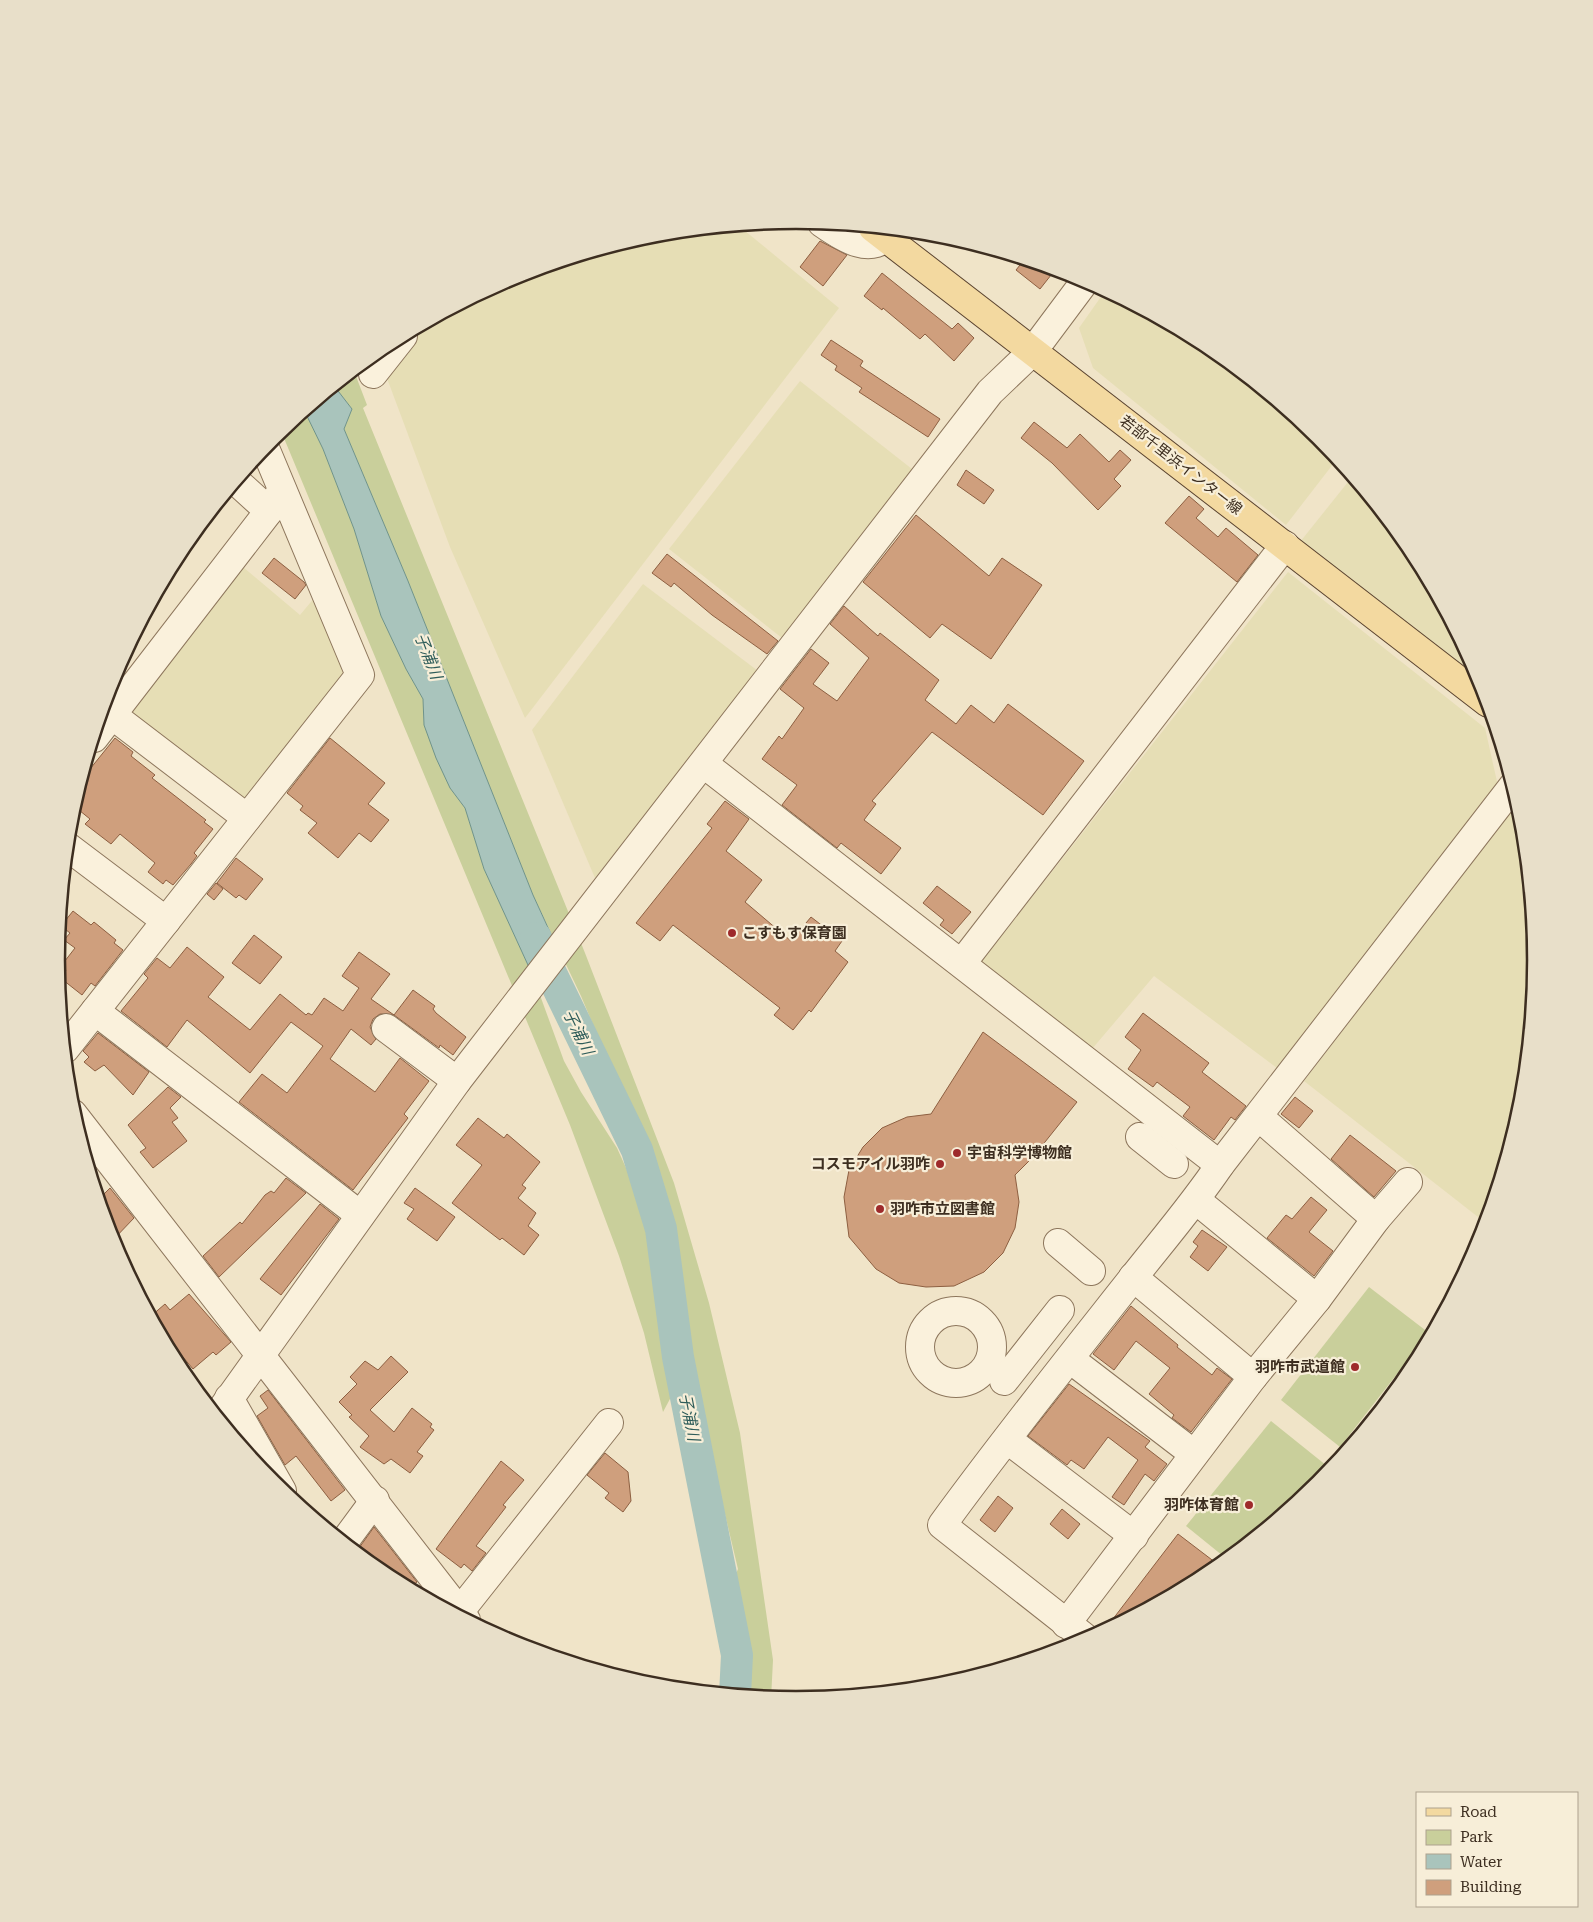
<svg xmlns="http://www.w3.org/2000/svg" width="1593" height="1922" viewBox="0 0 1593 1922" font-family="'Roboto Serif','Noto Sans JP',serif">
<style>
.farmland{fill:#e6deb5}
.green{fill:#c9cf9b}
.water{fill:#a9c4bc;stroke:#6f938a}
.lines{fill:none;stroke-linecap:round;stroke-linejoin:round}
.river{stroke:#a9c4bc;stroke-width:32}
.building{fill:#cf9f7d;stroke:#8d5f41}
.minor-casing{stroke:#8d765c;stroke-width:30}
.major-casing{stroke:#5b4430;stroke-width:30}
.minor{stroke:#faf1dc;stroke-width:28}
.major{stroke:#f3d9a0;stroke-width:28}
.poi-dot{fill:#9e2a2b;stroke:#f7eed8;stroke-width:2}
.labels{text-anchor:middle;stroke-width:4.5;stroke-linejoin:round;paint-order:stroke}
.street-label{font-size:15px;fill:#3d2e20;stroke:#f7eed8}
.poi-label{font-size:15px;font-weight:bold;fill:#3d2e20;stroke:#f7eed8;text-anchor:start}
.water-label{font-size:16px;font-style:italic;fill:#2f5d5a;stroke:#f7eed8}
.rim{fill:none;stroke:#3d2e20;stroke-width:2.5}
</style>
<rect width="100%" height="100%" fill="#f0e4c8"/>
<g class="farmland">
<path d="M 739,226 L 839,308 L 525,718 L 450,547 L 385,373 L 426,324 L 513,277 L 652,235 Z"/>
<path d="M 1105,291 L 1208,346 L 1320,438 L 1337,459 L 1286,525 L 1093,368 L 1079,328 Z"/>
<path d="M 800,381 L 912,469 L 782,638 L 669,549 Z"/>
<path d="M 1352,477 L 1412,550 L 1482,684 L 1300,542 Z"/>
<path d="M 243,567 L 300,615 L 315,597 L 349,673 L 243,802 L 129,713 Z"/>
<path d="M 1288,572 L 1485,728 L 1498,786 L 1281,1071 L 1154,976 L 1092,1049 L 981,962 Z"/>
<path d="M 643,584 L 758,671 L 595,878 L 532,730 Z"/>
<path d="M 1518,802 L 1523,817 L 1537,961 L 1522,1106 L 1487,1224 L 1304,1081 Z"/>
</g>
<g class="green">
<path d="M 354,371 L 367,405 L 363,408 L 585,953 L 674,1183 L 709,1303 L 740,1433 L 773,1660 L 771,1699 L 750,1697 L 750,1651 L 742,1641 L 733,1581 L 738,1569 L 685,1346 L 687,1316 L 681,1300 L 666,1210 L 628,1108 L 581,996 L 533,895 L 408,581 L 344,429 L 352,409 L 335,387 Z"/>
<path d="M 305,412 L 323,449 L 354,529 L 381,616 L 406,669 L 423,699 L 424,725 L 450,788 L 465,808 L 484,869 L 533,976 L 564,1061 L 581,1092 L 617,1148 L 636,1190 L 649,1232 L 671,1397 L 663,1412 L 644,1333 L 619,1256 L 570,1125 L 281,431 Z"/>
<path d="M 1369,1287 L 1429,1333 L 1340,1447 L 1281,1400 Z"/>
<path d="M 1271,1421 L 1332,1470 L 1320,1485 L 1228,1560 L 1186,1526 Z"/>
</g>
<path class="water" d="M 335,387 L 352,409 L 344,429 L 408,581 L 533,895 L 556,945 L 533,976 L 484,869 L 465,808 L 450,788 L 436,758 L 424,725 L 423,699 L 406,669 L 381,616 L 354,529 L 323,449 L 305,412 Z"/>
<g class="lines">
<path class="river" d="M 536,938 L 545,961 L 637,1150 L 661,1229 L 678,1357 L 737,1655 L 735,1695"/>
</g>
<g class="building">
<path d="M 820,241 L 847,255 L 823,286 L 800,267 Z"/>
<path d="M 1024,260 L 1055,270 L 1040,289 L 1016,270 Z"/>
<path d="M 882,273 L 952,329 L 958,323 L 974,338 L 954,361 L 925,334 L 920,339 L 883,308 L 882,310 L 864,296 Z"/>
<path d="M 831,340 L 863,361 L 860,366 L 940,419 L 928,437 L 859,392 L 862,388 L 835,370 L 837,366 L 821,355 Z"/>
<path d="M 1034,422 L 1067,448 L 1080,434 L 1109,462 L 1120,450 L 1131,460 L 1114,479 L 1121,486 L 1098,510 L 1052,463 L 1021,438 Z"/>
<path d="M 966,470 L 994,490 L 984,504 L 957,485 Z"/>
<path d="M 1189,496 L 1204,509 L 1196,518 L 1218,537 L 1226,528 L 1258,555 L 1237,582 L 1165,523 Z"/>
<path d="M 916,515 L 989,576 L 1002,558 L 1042,585 L 991,659 L 942,624 L 930,638 L 863,582 Z"/>
<path d="M 667,554 L 778,641 L 767,654 L 712,615 L 674,583 L 671,587 L 652,573 Z"/>
<path d="M 274,558 L 304,582 L 306,585 L 295,599 L 262,573 Z"/>
<path d="M 844,606 L 878,636 L 880,633 L 939,680 L 925,700 L 956,724 L 971,705 L 994,723 L 1008,704 L 1084,761 L 1043,815 L 932,732 L 872,801 L 876,804 L 864,820 L 901,848 L 881,874 L 841,843 L 837,848 L 782,805 L 797,785 L 762,759 L 779,736 L 782,739 L 804,708 L 780,689 L 811,649 L 829,663 L 813,684 L 837,701 L 869,658 L 830,624 Z"/>
<path d="M 115,738 L 133,752 L 131,756 L 155,775 L 152,778 L 206,820 L 204,822 L 213,829 L 194,853 L 197,856 L 191,864 L 173,885 L 166,880 L 163,884 L 148,872 L 155,863 L 120,834 L 111,844 L 85,824 L 90,819 L 74,806 L 84,772 L 86,774 Z"/>
<path d="M 330,738 L 385,783 L 368,804 L 389,820 L 371,842 L 359,833 L 338,858 L 308,833 L 317,823 L 300,810 L 303,806 L 287,793 Z"/>
<path d="M 725,801 L 749,819 L 726,851 L 762,880 L 745,902 L 791,941 L 811,917 L 842,941 L 835,951 L 848,962 L 811,1012 L 809,1010 L 793,1030 L 774,1015 L 780,1008 L 673,925 L 660,941 L 636,923 L 712,828 L 707,824 Z"/>
<path d="M 236,858 L 263,879 L 246,900 L 239,895 L 236,898 L 217,883 Z"/>
<path d="M 216,883 L 223,889 L 214,900 L 207,894 Z"/>
<path d="M 937,886 L 971,912 L 952,934 L 940,925 L 944,920 L 923,903 Z"/>
<path d="M 73,911 L 91,925 L 94,922 L 116,940 L 114,943 L 123,950 L 95,986 L 91,983 L 82,995 L 63,980 L 65,977 L 63,975 L 66,970 L 61,966 L 75,948 L 64,940 L 70,933 L 61,926 Z"/>
<path d="M 254,935 L 282,957 L 260,984 L 232,963 Z"/>
<path d="M 187,947 L 224,977 L 208,997 L 250,1030 L 280,994 L 306,1015 L 308,1013 L 312,1015 L 324,998 L 343,1011 L 359,988 L 342,976 L 359,952 L 390,974 L 371,999 L 394,1015 L 380,1014 L 373,1019 L 370,1027 L 376,1039 L 371,1045 L 351,1029 L 330,1059 L 375,1092 L 400,1058 L 429,1081 L 404,1114 L 408,1118 L 353,1190 L 239,1102 L 262,1074 L 287,1093 L 323,1046 L 291,1022 L 250,1073 L 187,1020 L 167,1047 L 121,1011 L 148,978 L 144,974 L 157,958 L 170,968 Z"/>
<path d="M 413,990 L 435,1006 L 433,1009 L 436,1013 L 466,1037 L 453,1055 L 440,1045 L 439,1048 L 394,1015 Z"/>
<path d="M 1143,1013 L 1209,1063 L 1202,1072 L 1246,1106 L 1235,1120 L 1231,1117 L 1214,1140 L 1183,1116 L 1190,1107 L 1157,1082 L 1153,1087 L 1128,1069 L 1141,1050 L 1125,1037 Z"/>
<path d="M 983,1032 L 1077,1102 L 1033,1157 L 1015,1175 L 1019,1202 L 1015,1228 L 1003,1253 L 984,1272 L 954,1286 L 926,1287 L 899,1283 L 876,1269 L 849,1237 L 844,1197 L 849,1170 L 863,1147 L 882,1128 L 907,1117 L 931,1114 Z"/>
<path d="M 98,1033 L 149,1072 L 133,1095 L 104,1065 L 95,1071 L 84,1062 L 89,1057 L 83,1051 Z"/>
<path d="M 168,1087 L 181,1097 L 170,1108 L 178,1118 L 172,1122 L 187,1141 L 153,1168 L 140,1152 L 146,1148 L 128,1125 Z"/>
<path d="M 1295,1097 L 1313,1111 L 1299,1128 L 1281,1114 Z"/>
<path d="M 478,1118 L 504,1138 L 507,1134 L 540,1162 L 522,1185 L 526,1188 L 518,1198 L 536,1213 L 528,1226 L 539,1235 L 524,1255 L 502,1238 L 500,1240 L 452,1203 L 482,1165 L 456,1145 Z"/>
<path d="M 1350,1135 L 1396,1171 L 1374,1197 L 1331,1159 Z"/>
<path d="M 286,1178 L 306,1193 L 219,1277 L 203,1256 L 240,1222 L 242,1224 L 265,1195 L 271,1191 L 274,1193 Z"/>
<path d="M 110,1188 L 134,1218 L 112,1241 L 99,1199 Z"/>
<path d="M 415,1188 L 455,1217 L 437,1241 L 407,1219 L 414,1209 L 404,1203 Z"/>
<path d="M 1311,1197 L 1327,1210 L 1309,1232 L 1333,1251 L 1314,1276 L 1267,1238 L 1286,1215 L 1292,1219 Z"/>
<path d="M 320,1204 L 339,1219 L 281,1295 L 260,1279 Z"/>
<path d="M 1202,1230 L 1227,1247 L 1208,1271 L 1190,1257 L 1198,1246 L 1193,1242 Z"/>
<path d="M 189,1294 L 231,1342 L 216,1355 L 213,1352 L 193,1369 L 172,1344 L 168,1348 L 151,1316 L 165,1304 L 170,1310 Z"/>
<path d="M 1131,1306 L 1178,1345 L 1177,1347 L 1212,1375 L 1217,1368 L 1232,1379 L 1191,1432 L 1172,1418 L 1174,1415 L 1149,1394 L 1170,1368 L 1136,1341 L 1114,1370 L 1093,1354 Z"/>
<path d="M 391,1356 L 408,1372 L 370,1410 L 394,1432 L 412,1408 L 432,1424 L 430,1427 L 434,1430 L 417,1452 L 423,1456 L 410,1473 L 391,1459 L 384,1464 L 360,1447 L 369,1436 L 349,1417 L 352,1415 L 339,1402 L 357,1384 L 350,1377 L 365,1361 L 378,1370 Z"/>
<path d="M 1069,1384 L 1150,1441 L 1145,1447 L 1167,1464 L 1154,1481 L 1145,1474 L 1124,1505 L 1112,1497 L 1138,1460 L 1108,1437 L 1084,1469 L 1071,1460 L 1067,1465 L 1028,1436 Z"/>
<path d="M 268,1390 L 345,1490 L 331,1501 L 296,1456 L 285,1465 L 257,1416 L 268,1408 L 260,1396 Z"/>
<path d="M 605,1453 L 628,1472 L 631,1501 L 623,1512 L 605,1498 L 609,1493 L 587,1475 Z"/>
<path d="M 501,1461 L 524,1480 L 503,1505 L 506,1507 L 476,1546 L 486,1553 L 472,1571 L 464,1564 L 461,1568 L 436,1549 Z"/>
<path d="M 998,1496 L 1013,1508 L 995,1532 L 980,1520 Z"/>
<path d="M 1062,1509 L 1080,1524 L 1068,1539 L 1050,1524 Z"/>
<path d="M 374,1527 L 417,1582 L 408,1589 L 385,1576 L 372,1566 L 359,1548 Z"/>
<path d="M 1178,1534 L 1220,1566 L 1208,1577 L 1103,1632 Z"/>
</g>
<g class="lines">
<g class="minor-casing">
<g id="minor">
<path d="M 822,223 C 842,237 874,259 891,230"/>
<path d="M 373,374 L 403,336"/>
<path d="M 237,482 L 269,511"/>
<path d="M 112,715 L 247,818"/>
<path d="M 94,738 L 269,511 L 282,490"/>
<path d="M 704,764 L 1220,1165"/>
<path d="M 68,847 L 166,921"/>
<path d="M 962,963 L 1285,545"/>
<path d="M 95,1011 L 360,1215"/>
<path d="M 386,1028 L 457,1081"/>
<path d="M 65,1049 L 360,675 L 265,448"/>
<path d="M 73,1114 L 466,1620"/>
<path d="M 1259,1117 L 1376,1219"/>
<path d="M 1140,1137 L 1174,1164"/>
<path d="M 1196,1200 L 1317,1299"/>
<path d="M 1058,1243 L 1091,1271"/>
<path d="M 1133,1277 L 1253,1377"/>
<circle cx="956" cy="1347" r="36"/>
<path d="M 1070,1359 L 1194,1454"/>
<path d="M 1004,1381 L 1060,1310"/>
<path d="M 229,1398 L 282,1491"/>
<path d="M 217,1416 L 457,1081 L 990,392 L 1033,351 L 1086,280"/>
<path d="M 1008,1440 L 1134,1536"/>
<path d="M 344,1542 L 375,1500"/>
<path d="M 460,1611 L 609,1423"/>
<path d="M 1066,1624 L 1253,1377 L 1317,1299 L 1376,1219 L 1408,1182"/>
<path d="M 1088,1640 L 942,1525 C 1003,1441 1068,1360 1132,1279 C 1162,1241 1193,1205 1220,1165 L 1513,786"/>
</g>
</g>
<g class="major-casing">
<path id="major" d="M 873,228 L 1488,703"/>
</g>
<use href="#minor" class="minor"/>
<use href="#major" class="major"/>
</g>
<g class="poi-dot">
<circle cx="732" cy="933" r="5"/>
<circle cx="957" cy="1153" r="5"/>
<circle cx="940" cy="1164" r="5"/>
<circle cx="880" cy="1209" r="5"/>
<circle cx="1355" cy="1367" r="5"/>
<circle cx="1249" cy="1505" r="5"/>
</g>
<g class="labels">
<g class="street-label">
<text transform="translate(1181 465) rotate(38)" y="5">若部千里浜インター線</text>
</g>
<g class="poi-label">
<text x="742" y="938">こすもす保育園</text>
<text x="967" y="1158">宇宙科学博物館</text>
<text x="930" y="1169" text-anchor="end">コスモアイル羽咋</text>
<text x="890" y="1214">羽咋市立図書館</text>
<text x="1345" y="1372" text-anchor="end">羽咋市武道館</text>
<text x="1239" y="1510" text-anchor="end">羽咋体育館</text>
</g>
<g class="water-label">
<text transform="translate(429 656) rotate(69)" y="6">子浦川</text>
<text transform="translate(579 1032) rotate(64)" y="6">子浦川</text>
<text transform="translate(690 1417) rotate(79)" y="6">子浦川</text>
</g>
</g>
<path d="M0 0H1593V1922H0ZM65 960a731 731 0 1 1 1462 0a731 731 0 1 1-1462 0Z" fill="#e8dfc9" fill-rule="evenodd"/>
<path class="rim" d="M65 960a731 731 0 1 1 1462 0a731 731 0 1 1-1462 0Z"/>
<rect x="1416" y="1792" width="162" height="115" fill="#f7eed8" stroke="#ada18e"/>
<rect x="1426" y="1808" width="25" height="8" fill="#f3d9a0" stroke="#ada18e"/>
<text x="1460" y="1817" font-size="15" fill="#3d2e20">Road</text>
<rect x="1426" y="1830" width="25" height="15" fill="#c9cf9b" stroke="#ada18e"/>
<text x="1460" y="1842" font-size="15" fill="#3d2e20">Park</text>
<rect x="1426" y="1854" width="25" height="15" fill="#a9c4bc" stroke="#ada18e"/>
<text x="1460" y="1867" font-size="15" fill="#3d2e20">Water</text>
<rect x="1426" y="1880" width="25" height="15" fill="#cf9f7d" stroke="#ada18e"/>
<text x="1460" y="1892" font-size="15" fill="#3d2e20">Building</text>
</svg>
